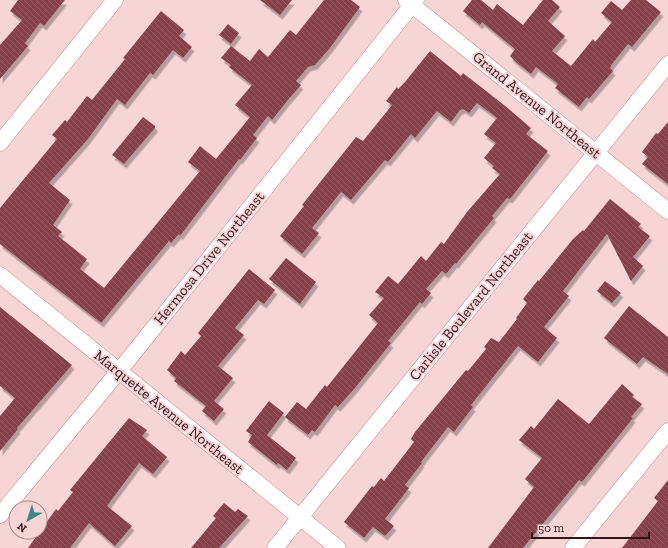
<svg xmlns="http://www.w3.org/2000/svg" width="668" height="548" viewBox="0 0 668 548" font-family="'Zilla Slab',serif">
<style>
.building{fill:url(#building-back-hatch);filter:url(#shadow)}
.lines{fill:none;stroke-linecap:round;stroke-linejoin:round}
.minor-casing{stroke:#ce8189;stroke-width:17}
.minor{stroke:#fff;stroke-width:16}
.labels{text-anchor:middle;stroke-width:4;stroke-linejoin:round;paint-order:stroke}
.street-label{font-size:15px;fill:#331619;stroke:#f7d5d7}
</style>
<defs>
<pattern id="building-back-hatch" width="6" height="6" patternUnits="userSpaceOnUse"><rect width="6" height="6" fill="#854048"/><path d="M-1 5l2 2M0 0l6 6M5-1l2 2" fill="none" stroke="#945e64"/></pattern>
<filter id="shadow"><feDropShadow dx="2.5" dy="4.5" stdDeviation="0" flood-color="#0004"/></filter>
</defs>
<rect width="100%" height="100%" fill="#f7d5d7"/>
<g class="building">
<path d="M 18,0 L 65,0 L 44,26 L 40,23 L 25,43 L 28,46 L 0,79 L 0,45 L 22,20 L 10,11 Z"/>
<path d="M 260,0 L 292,0 L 280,15 Z"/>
<path d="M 324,0 L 351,0 L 360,7 L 330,48 L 315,65 L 308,67 L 296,81 L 301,85 L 287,101 L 272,120 L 268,116 L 253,135 L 257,138 L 240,160 L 239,159 L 180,236 L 179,234 L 171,243 L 169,241 L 101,323 L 0,244 L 0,208 L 57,139 L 52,135 L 65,120 L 67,122 L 87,96 L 92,100 L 125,59 L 123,58 L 161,11 L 184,30 L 179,36 L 192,47 L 183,58 L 173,50 L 153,75 L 150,73 L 125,105 L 117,99 L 88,139 L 49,183 L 70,200 L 53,225 L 62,232 L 58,236 L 87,259 L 80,269 L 104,288 L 200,171 L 188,162 L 200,146 L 216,159 L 250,117 L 235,105 L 252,85 L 229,67 L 231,65 L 221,58 L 231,46 L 250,61 L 259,49 L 268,57 L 290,30 L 296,35 Z"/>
<path d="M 472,0 L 481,0 L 493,10 L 497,4 L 523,25 L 543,0 L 552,0 L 560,7 L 548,21 L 565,36 L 552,51 L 571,66 L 593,39 L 595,42 L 612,22 L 601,13 L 611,1 L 622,10 L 631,0 L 646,0 L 661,12 L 632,47 L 628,44 L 612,64 L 610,68 L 613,71 L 589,99 L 587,97 L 579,107 L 555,88 L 558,84 L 536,67 L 531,74 L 517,63 L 510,56 L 515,49 L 482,22 L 480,25 L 463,11 Z"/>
<path d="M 228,24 L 239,33 L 231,44 L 219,35 Z"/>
<path d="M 430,51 L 461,76 L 463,73 L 504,105 L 531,128 L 526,134 L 548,151 L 510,199 L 507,198 L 492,216 L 494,218 L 456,264 L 455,263 L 446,274 L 442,271 L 426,289 L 431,293 L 422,304 L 420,302 L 388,341 L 391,343 L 355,388 L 338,407 L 335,405 L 315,432 L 312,430 L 308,435 L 285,417 L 297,402 L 306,409 L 325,385 L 327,387 L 378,323 L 369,315 L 384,298 L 375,292 L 388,276 L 398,284 L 421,256 L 426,261 L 441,242 L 444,244 L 467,212 L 500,174 L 492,168 L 494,166 L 484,158 L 496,143 L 484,134 L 497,118 L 477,103 L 469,113 L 463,109 L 460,110 L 451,122 L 437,111 L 415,138 L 411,134 L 388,162 L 385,160 L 351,200 L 341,192 L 312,228 L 319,233 L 302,254 L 280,236 L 304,206 L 302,205 L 356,137 L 363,141 L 392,105 L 386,101 L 397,87 L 398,89 L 405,82 Z"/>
<path d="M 143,117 L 155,126 L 155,128 L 124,164 L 112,155 Z"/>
<path d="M 668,122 L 668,184 L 642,164 L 648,157 L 642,152 L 656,133 L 658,134 Z"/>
<path d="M 610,199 L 641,224 L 638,227 L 650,236 L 633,257 L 643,266 L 631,281 L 607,234 L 563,291 L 569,296 L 544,327 L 557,338 L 538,362 L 518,346 L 471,405 L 473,407 L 454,432 L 448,427 L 421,462 L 422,463 L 405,485 L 409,488 L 385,519 L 394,526 L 385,536 L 373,527 L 364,538 L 344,522 L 372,486 L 374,487 L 381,478 L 384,481 L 414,442 L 411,439 L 415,432 L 466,370 L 468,371 L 486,349 L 484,347 L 491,338 L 499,342 L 517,319 L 516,318 L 527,303 L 523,299 L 538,280 L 539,281 L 573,239 L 583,230 L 584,231 Z"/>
<path d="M 286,258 L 316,282 L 300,304 L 269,279 Z"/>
<path d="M 249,269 L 275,290 L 264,304 L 258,300 L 235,328 L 244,335 L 218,366 L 233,378 L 214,401 L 224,409 L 214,421 L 202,411 L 206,406 L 174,381 L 176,378 L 167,370 L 181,351 L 185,355 L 201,336 L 198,333 Z"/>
<path d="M 605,281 L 621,293 L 612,303 L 597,291 Z"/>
<path d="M 629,306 L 668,337 L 668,374 L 643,357 L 637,364 L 604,338 Z"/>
<path d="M 0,307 L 72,365 L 17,428 L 18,429 L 0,451 L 0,416 L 15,398 L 0,386 Z"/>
<path d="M 622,384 L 634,395 L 632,397 L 642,404 L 631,417 L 633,418 L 582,482 L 579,480 L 523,548 L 488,548 L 534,487 L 525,479 L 542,458 L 519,440 L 531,426 L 534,429 L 558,399 L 589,424 Z"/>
<path d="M 269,401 L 284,413 L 267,435 L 296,458 L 287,470 L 278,463 L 277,465 L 248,442 L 252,435 L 246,431 Z"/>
<path d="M 129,418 L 147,430 L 142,436 L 167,457 L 153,474 L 139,463 L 107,506 L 132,526 L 115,546 L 89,523 L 70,548 L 28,548 L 56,509 L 58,511 L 73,492 L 70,490 Z"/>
<path d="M 668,480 L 668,548 L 622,548 L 658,501 L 654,498 Z"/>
<path d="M 224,503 L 235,512 L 238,509 L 248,516 L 219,548 L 191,548 L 216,518 L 213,516 Z"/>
</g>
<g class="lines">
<g class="minor-casing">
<g id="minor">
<path d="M 406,0 L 668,211"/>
<path d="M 0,143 L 115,0"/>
<path d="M 0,275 L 338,548"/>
<path d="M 0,515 L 128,360 L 416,0"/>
<path d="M 275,548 L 668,64"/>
<path d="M 573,548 L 668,431"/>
</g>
</g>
<use href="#minor" class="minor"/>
</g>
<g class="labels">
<g class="street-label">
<text transform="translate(537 105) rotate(39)" y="5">Grand Avenue Northeast</text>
<text transform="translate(209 258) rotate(-51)" y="5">Hermosa Drive Northeast</text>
<text transform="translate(471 306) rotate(-51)" y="5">Carlisle Boulevard Northeast</text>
<text transform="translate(169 412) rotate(39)" y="5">Marquette Avenue Northeast</text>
</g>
</g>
<g transform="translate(28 520) rotate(219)"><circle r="19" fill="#f7d5d7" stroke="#a9898b"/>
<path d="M0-3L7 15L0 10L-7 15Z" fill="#3e8685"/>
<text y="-6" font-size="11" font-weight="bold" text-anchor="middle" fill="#331619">N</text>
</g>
<path d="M532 532v6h117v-6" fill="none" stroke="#331619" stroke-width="2"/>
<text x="538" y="532" font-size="12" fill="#331619" stroke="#f7d5d7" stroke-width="3" paint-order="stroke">50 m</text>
</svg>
